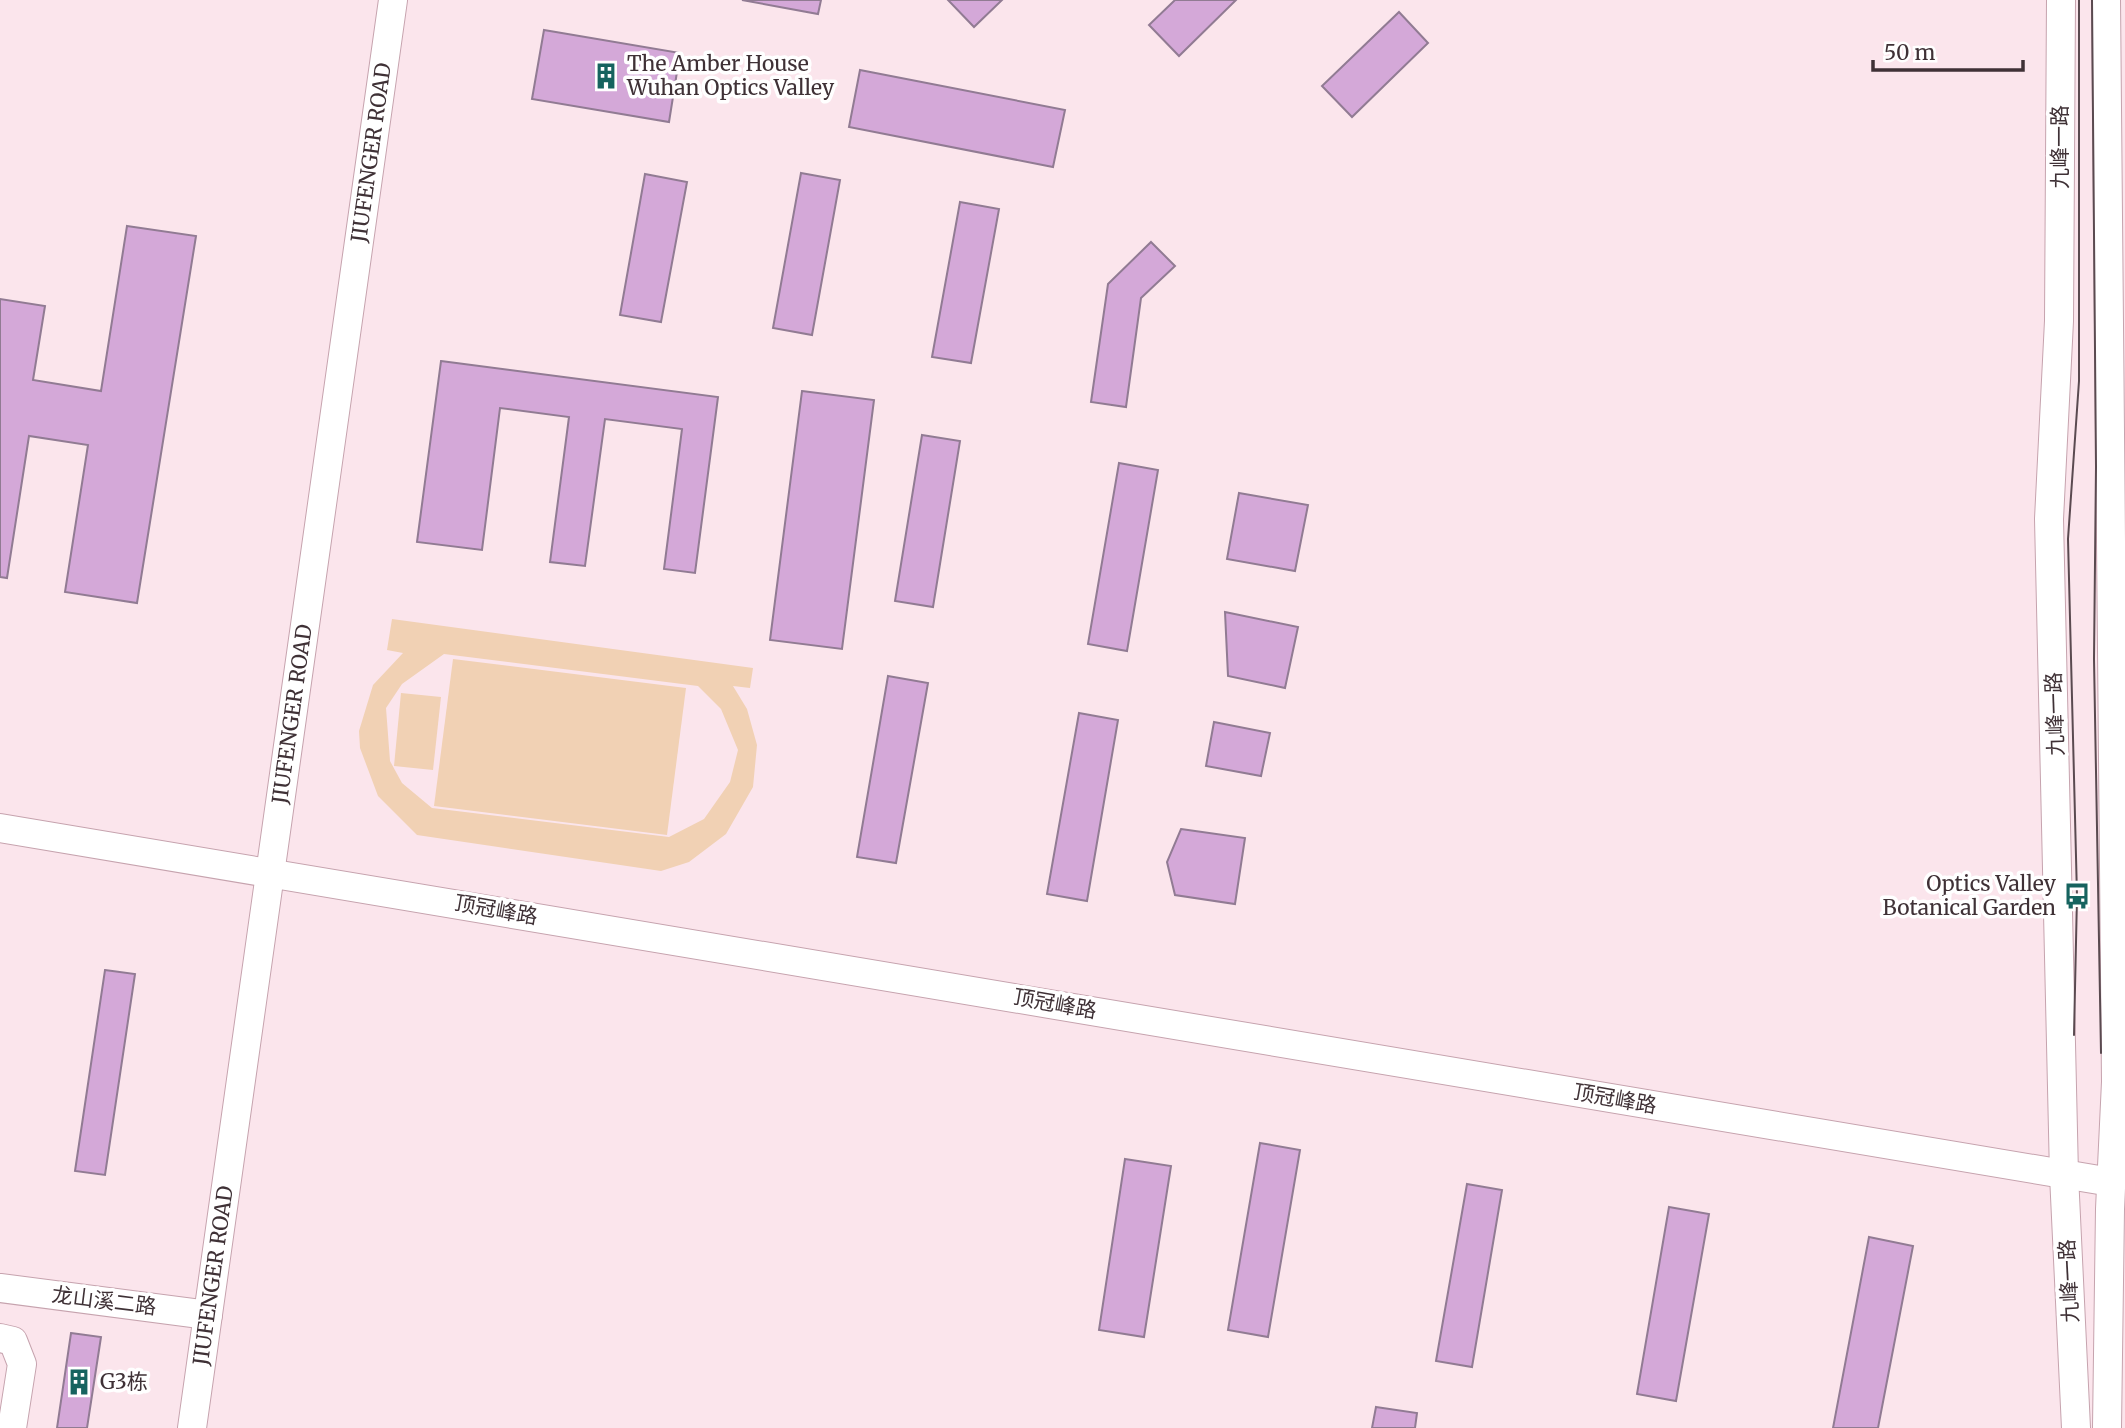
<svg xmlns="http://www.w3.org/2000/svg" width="2125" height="1428" viewBox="0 0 2125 1428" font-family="Merriweather,'Noto Sans SC',serif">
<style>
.green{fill:#f1d1b4;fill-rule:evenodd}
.building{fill:#d4a8d8;stroke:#917b93;stroke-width:2}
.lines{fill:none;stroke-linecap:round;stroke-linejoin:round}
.minor-casing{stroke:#c6a3ae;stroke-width:30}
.minor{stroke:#fff;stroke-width:28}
.tram{stroke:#5a4a50;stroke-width:2}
.labels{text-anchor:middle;stroke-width:7;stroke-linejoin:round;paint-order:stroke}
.poi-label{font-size:21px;fill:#3f3136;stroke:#fff;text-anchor:start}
.street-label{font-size:21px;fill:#3f3136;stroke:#fff}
</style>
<rect width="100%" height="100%" fill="#fbe5ec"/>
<g class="green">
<path d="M 392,619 L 753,668 L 750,688 L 733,686 L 747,709 L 757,745 L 753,787 L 726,834 L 689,862 L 661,871 L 417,835 L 378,796 L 360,748 L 359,731 L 373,685 L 403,653 L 387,650 ZM 444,654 L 698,686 L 721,709 L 738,750 L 730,782 L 704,819 L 669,837 L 432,808 L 402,783 L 390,761 L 386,708 L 402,684 Z"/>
<path d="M 453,659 L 686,688 L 667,835 L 434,806 Z"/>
<path d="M 401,693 L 441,697 L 433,770 L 394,766 Z"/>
</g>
<g class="building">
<path d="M 742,0 L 821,0 L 818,14 Z"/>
<path d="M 948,0 L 1002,0 L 974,27 Z"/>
<path d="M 1175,0 L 1236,0 L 1179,56 L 1149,25 Z"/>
<path d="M 1399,12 L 1428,43 L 1352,117 L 1322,86 Z"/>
<path d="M 544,30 L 680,53 L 669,122 L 532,99 Z"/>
<path d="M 860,70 L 1065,110 L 1053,167 L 849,127 Z"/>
<path d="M 801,173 L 840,180 L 812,335 L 773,328 Z"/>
<path d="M 645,174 L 687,182 L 661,322 L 620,315 Z"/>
<path d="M 960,202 L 999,209 L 971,363 L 932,357 Z"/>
<path d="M 127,226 L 196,236 L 137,603 L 65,592 L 88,445 L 29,436 L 7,578 L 0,577 L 0,299 L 45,306 L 33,380 L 101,391 Z"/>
<path d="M 1151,242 L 1175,266 L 1141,298 L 1126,407 L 1091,402 L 1108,284 Z"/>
<path d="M 441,361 L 718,397 L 695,573 L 664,569 L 682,429 L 605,419 L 585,566 L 550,562 L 569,417 L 500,408 L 482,550 L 417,542 Z"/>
<path d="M 802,391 L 874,400 L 842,649 L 770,640 Z"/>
<path d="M 922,435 L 960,441 L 933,607 L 895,601 Z"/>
<path d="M 1119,463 L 1158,470 L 1127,651 L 1088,644 Z"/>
<path d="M 1239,493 L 1308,505 L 1295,571 L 1227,559 Z"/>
<path d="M 1225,612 L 1298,627 L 1285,688 L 1228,676 Z"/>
<path d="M 888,676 L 928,683 L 896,863 L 857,857 Z"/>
<path d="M 1079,713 L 1118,720 L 1087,901 L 1047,894 Z"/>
<path d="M 1214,722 L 1270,733 L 1261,776 L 1206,766 Z"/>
<path d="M 1181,829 L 1245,838 L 1235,904 L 1175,895 L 1167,862 Z"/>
<path d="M 105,970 L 135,974 L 105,1175 L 75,1171 Z"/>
<path d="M 1260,1143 L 1300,1150 L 1268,1337 L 1228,1330 Z"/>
<path d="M 1125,1159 L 1171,1166 L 1144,1337 L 1099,1330 Z"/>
<path d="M 1467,1184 L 1502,1190 L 1472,1367 L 1436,1361 Z"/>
<path d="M 1669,1207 L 1709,1214 L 1676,1401 L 1637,1394 Z"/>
<path d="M 1869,1237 L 1913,1246 L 1878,1428 L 1833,1428 Z"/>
<path d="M 71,1333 L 101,1337 L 87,1428 L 57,1428 Z"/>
<path d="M 1376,1407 L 1417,1413 L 1415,1428 L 1372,1428 Z"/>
</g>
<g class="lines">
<g class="minor-casing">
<g id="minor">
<path d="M 2061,0 L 2059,321 L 2049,519 L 2064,1175 L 2076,1428"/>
<path d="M 2106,0 L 2116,1082 L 2110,1209 L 2107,1428"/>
<path d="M 0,828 L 2111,1182"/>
<path d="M 0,1288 L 208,1315"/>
<path d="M 0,1338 L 13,1341 L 22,1364 L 12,1428"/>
<path id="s1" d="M 192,1428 L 393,0"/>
</g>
</g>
<use href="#minor" class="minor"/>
<g class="tram">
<path d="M 2092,0 L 2096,467 L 2094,659 L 2101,1053"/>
<path d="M 2074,1035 L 2077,896 L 2068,539 L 2079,381 L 2079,0"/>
</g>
</g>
<defs>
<g id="building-bare" transform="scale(2.1)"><path d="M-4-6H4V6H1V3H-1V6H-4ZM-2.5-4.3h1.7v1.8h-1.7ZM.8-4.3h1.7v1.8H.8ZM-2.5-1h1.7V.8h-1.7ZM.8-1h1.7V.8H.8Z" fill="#16635f" stroke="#fff" stroke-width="2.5" paint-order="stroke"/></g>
<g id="bus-bare" transform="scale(2.1)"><path d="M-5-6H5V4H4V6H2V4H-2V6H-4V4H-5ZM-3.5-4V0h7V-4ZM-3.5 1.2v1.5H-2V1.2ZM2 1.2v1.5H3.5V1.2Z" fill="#16635f" stroke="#fff" stroke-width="2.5" paint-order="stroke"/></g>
</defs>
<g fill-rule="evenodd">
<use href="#building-bare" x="606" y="76"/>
<use href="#bus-bare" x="2077" y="896"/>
<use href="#building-bare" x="79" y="1382"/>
</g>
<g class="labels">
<g class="poi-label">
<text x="627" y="71">The Amber House<tspan x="627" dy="24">Wuhan Optics Valley</tspan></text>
<text x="2056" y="891" text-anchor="end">Optics Valley<tspan x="2056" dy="24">Botanical Garden</tspan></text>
<text x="100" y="1389">G3栋</text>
</g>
<g class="street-label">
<text transform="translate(2060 147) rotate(-90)" y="7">九峰一路</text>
<text dy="7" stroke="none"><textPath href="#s1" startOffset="1288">JIUFENGER ROAD</textPath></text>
<text dy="7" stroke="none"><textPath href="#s1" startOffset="721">JIUFENGER ROAD</textPath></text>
<text transform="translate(2055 714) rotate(-92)" y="7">九峰一路</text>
<text transform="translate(496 910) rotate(10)" y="7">顶冠峰路</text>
<text transform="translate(1055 1004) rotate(10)" y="7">顶冠峰路</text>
<text transform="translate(1615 1099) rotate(10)" y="7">顶冠峰路</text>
<text dy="7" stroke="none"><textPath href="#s1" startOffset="154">JIUFENGER ROAD</textPath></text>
<text transform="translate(2069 1281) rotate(-93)" y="7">九峰一路</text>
<text transform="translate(104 1301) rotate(7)" y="7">龙山溪二路</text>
</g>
</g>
<path d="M1873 60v10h150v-10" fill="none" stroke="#3f3136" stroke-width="3.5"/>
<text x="1884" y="60" font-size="21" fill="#3f3136" stroke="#ffffff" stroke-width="5" paint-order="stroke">50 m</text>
</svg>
